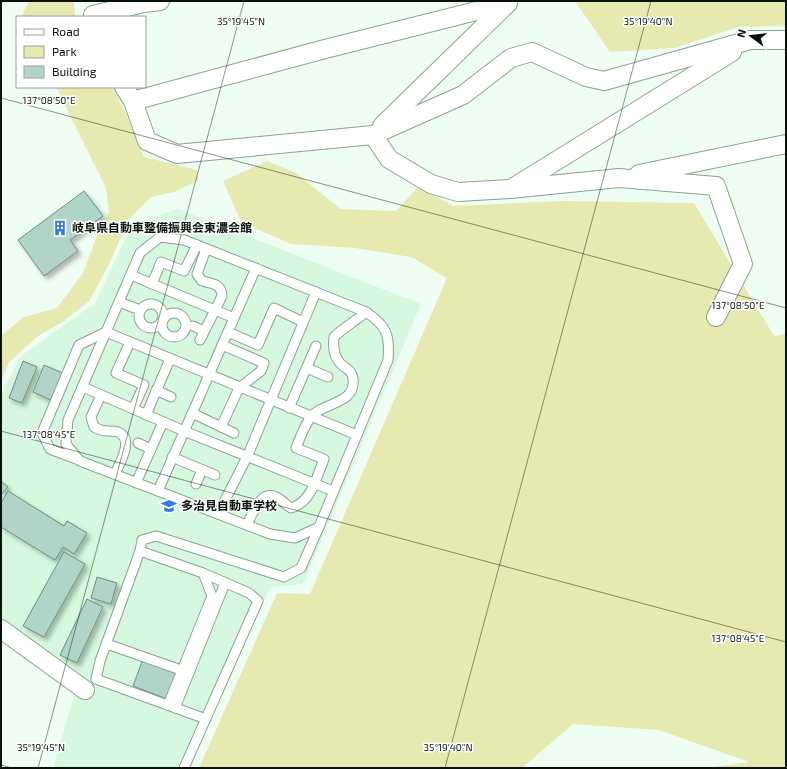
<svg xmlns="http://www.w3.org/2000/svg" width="787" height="769" viewBox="0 0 787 769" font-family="'Exo 2','Noto Sans JP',sans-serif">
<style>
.built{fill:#d5f8de}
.green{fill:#e6eab1}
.building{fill:#b1d4c9;stroke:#6c8d83;filter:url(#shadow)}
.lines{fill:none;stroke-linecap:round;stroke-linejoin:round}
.lane-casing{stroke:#89a38f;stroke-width:11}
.street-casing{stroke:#89a38f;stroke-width:20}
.lane{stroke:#fff;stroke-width:9}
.street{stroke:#fff;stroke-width:18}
.ticks{fill:none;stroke:#08120b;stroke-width:1;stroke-opacity:0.45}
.labels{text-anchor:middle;stroke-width:3;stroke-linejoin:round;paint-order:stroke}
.poi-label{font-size:12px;font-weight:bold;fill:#08120b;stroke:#fff;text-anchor:start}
.ticks-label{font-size:10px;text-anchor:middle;fill:#08120b;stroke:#fff;stroke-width:3;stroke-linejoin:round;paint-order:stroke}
</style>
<defs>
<filter id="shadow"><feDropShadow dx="3.5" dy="3.5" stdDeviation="2" flood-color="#0004"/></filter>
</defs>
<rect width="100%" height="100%" fill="#eefef2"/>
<path class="built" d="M 178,209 L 421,304 L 303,584 L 270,587 L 190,768 L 53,768 L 79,680 L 1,622 L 1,395 L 21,356 L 95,303 L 132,225 Z"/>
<g class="green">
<path d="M 29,1 L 74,1 L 75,17 L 21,17 Z"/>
<path d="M 575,1 L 786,1 L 786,26 L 738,27 L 675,48 L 610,52 Z"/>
<path d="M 56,87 L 112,87 L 126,114 L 144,157 L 197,170 L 198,180 L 174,192 L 151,197 L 129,219 L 111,260 L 90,300 L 64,321 L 38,336 L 9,362 L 1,381 L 1,336 L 24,317 L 57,308 L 83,273 L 96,238 L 109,212 L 106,188 Z"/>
<path d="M 267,161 L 296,173 L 341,209 L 396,211 L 418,187 L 454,206 L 562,201 L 694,203 L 774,336 L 786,334 L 786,768 L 707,768 L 749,762 L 659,730 L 573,724 L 522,768 L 199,768 L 277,593 L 310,594 L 447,278 L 411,257 L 355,248 L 291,244 L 241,222 L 223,181 Z"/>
</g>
<g class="building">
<path d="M 84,191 L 103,216 L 70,240 L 78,251 L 44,276 L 18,240 Z"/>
<path d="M 23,361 L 37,367 L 22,403 L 9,398 Z"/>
<path d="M 44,365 L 65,374 L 53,401 L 33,392 Z"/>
<path d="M 1,481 L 8,487 L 1,495 Z"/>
<path d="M 8,491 L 64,526 L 67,521 L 87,533 L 74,554 L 63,547 L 55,560 L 1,527 L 1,503 Z"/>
<path d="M 64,552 L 85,564 L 44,637 L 23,626 Z"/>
<path d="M 97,577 L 117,583 L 111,604 L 91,598 Z"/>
<path d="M 87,599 L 103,607 L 77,663 L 60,655 Z"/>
<path d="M 143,659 L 177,672 L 167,699 L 133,686 Z"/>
</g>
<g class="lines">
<g class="lane-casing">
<g id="lane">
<path d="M 160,237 L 184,240 L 197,245 L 366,312 C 387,326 390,335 388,360 L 319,527 L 295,538 L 270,534 L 80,461 L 66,444 L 68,420 L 140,253 Z"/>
<path d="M 131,275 L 234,318"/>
<path d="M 152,284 L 161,262 L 184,271 L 197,245"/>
<path d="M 119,302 L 140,310"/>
<circle cx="151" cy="316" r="12"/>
<circle cx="174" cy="325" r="12"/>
<path d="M 193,326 L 204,331"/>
<path d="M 228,332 L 258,345 L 274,308 L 303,322"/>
<path d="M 200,340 L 222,296 C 221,283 213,284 202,281 L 197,274 L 206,249"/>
<path d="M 130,342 L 116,373 L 144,385 L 133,409"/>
<path d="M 307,368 L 328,377"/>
<path d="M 83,387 L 184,431 L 333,491"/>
<path d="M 156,390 L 171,397"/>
<path d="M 101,395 L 91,417 L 94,427 C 106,434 108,429 118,432 C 135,439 119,464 115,474"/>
<path d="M 289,408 L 316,346"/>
<path d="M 192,413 L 234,433"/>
<path d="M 146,415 L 170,359"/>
<path d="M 221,427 L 239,388 L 261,371 L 264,363 L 222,345"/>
<path d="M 138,443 L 151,449"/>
<path d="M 172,457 L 215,475"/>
<path d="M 79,460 L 50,449 L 42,433 L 79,345 L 106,332 L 357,435"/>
<path d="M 136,483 L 163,422"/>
<path d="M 196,484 L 202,470"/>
<path d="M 158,491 L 256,268"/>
<path d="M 218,514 L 247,457 L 316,292"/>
<path d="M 247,525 C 252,515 261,487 278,498 C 283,501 286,505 291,508 C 312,502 316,478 324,459 L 296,448 C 300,438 304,426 311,417 C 322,402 356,405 353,379 C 352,369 345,369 340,363 C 333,355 333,346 334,337 C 344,327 355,322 366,312"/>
<path d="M 140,551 L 142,540 L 156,536 L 284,577 L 301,568 L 319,527"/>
<path d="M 107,644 L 181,670"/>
<path d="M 168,705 L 212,596 L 203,573"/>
<path d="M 175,708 L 225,583"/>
<path d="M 184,768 L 258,601 L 249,593 L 203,573 L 140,551 L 100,661 L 96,679 L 206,719"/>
</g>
</g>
<g class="street-casing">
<g id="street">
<path d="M 93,15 L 144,3 L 160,1"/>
<path d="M 124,87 L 133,101 L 147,141 L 177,154 L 373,135 L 463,95 L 511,58 L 532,52 L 586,77 L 604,81 L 750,40 L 786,40"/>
<path d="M 133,101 L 325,49 L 508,3"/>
<path d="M 382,126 L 507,4"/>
<path d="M 373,135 L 389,159 L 431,184 L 458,192 L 510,189 L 619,178 L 716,186 L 743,264 L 716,317"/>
<path d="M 639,174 L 786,144"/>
<path d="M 514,187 L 732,52"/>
<path d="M 1,629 L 85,690"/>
</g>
</g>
<use href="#lane" class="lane"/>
<use href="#street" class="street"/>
</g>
<path class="ticks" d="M 1,98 L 786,308M 1,431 L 786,642M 1,765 L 12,768M 38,768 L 244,1M 445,768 L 651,1"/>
<defs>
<g id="building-bare" transform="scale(1.2)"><path d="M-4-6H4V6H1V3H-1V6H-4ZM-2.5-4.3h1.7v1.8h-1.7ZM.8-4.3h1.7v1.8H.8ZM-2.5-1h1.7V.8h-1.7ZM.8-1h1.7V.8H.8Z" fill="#337ae7" stroke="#fff" stroke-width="2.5" paint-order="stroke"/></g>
<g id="school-bare" transform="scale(1.2)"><path d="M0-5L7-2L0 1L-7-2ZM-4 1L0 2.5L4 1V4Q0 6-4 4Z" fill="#337ae7" stroke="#fff" stroke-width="2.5" paint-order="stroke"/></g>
</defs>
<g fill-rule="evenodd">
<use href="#building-bare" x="60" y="228"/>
<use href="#school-bare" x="169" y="506"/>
</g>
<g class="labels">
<g class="poi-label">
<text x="72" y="232">岐阜県自動車整備振興会東濃会館</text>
<text x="181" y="510">多治見自動車学校</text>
</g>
</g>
<g class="ticks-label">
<text x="241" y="25">35°19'45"N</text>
<text x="648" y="25">35°19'40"N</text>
<text x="49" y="104">137°08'50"E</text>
<text x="738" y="309">137°08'50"E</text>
<text x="49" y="438">137°08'45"E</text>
<text x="738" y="642">137°08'45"E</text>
<text x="41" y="751">35°19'45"N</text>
<text x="448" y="751">35°19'40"N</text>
</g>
<rect width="787" height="769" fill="none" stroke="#08120b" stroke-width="4"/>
<rect x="16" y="16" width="130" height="72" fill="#ffffff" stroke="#9ca09d"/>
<rect x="24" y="29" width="20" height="6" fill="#ffffff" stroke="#9ca09d"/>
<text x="52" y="36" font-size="12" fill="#08120b">Road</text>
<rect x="24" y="46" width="20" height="12" fill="#e6eab1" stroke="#9ca09d"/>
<text x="52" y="56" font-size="12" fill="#08120b">Park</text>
<rect x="24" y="66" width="20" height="12" fill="#b1d4c9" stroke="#9ca09d"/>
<text x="52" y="76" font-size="12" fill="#08120b">Building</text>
<g transform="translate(751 36) rotate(285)" stroke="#ffffff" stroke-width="3" paint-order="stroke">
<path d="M0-3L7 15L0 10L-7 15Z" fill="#08120b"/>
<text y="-6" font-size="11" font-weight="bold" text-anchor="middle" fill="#08120b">N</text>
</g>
</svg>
